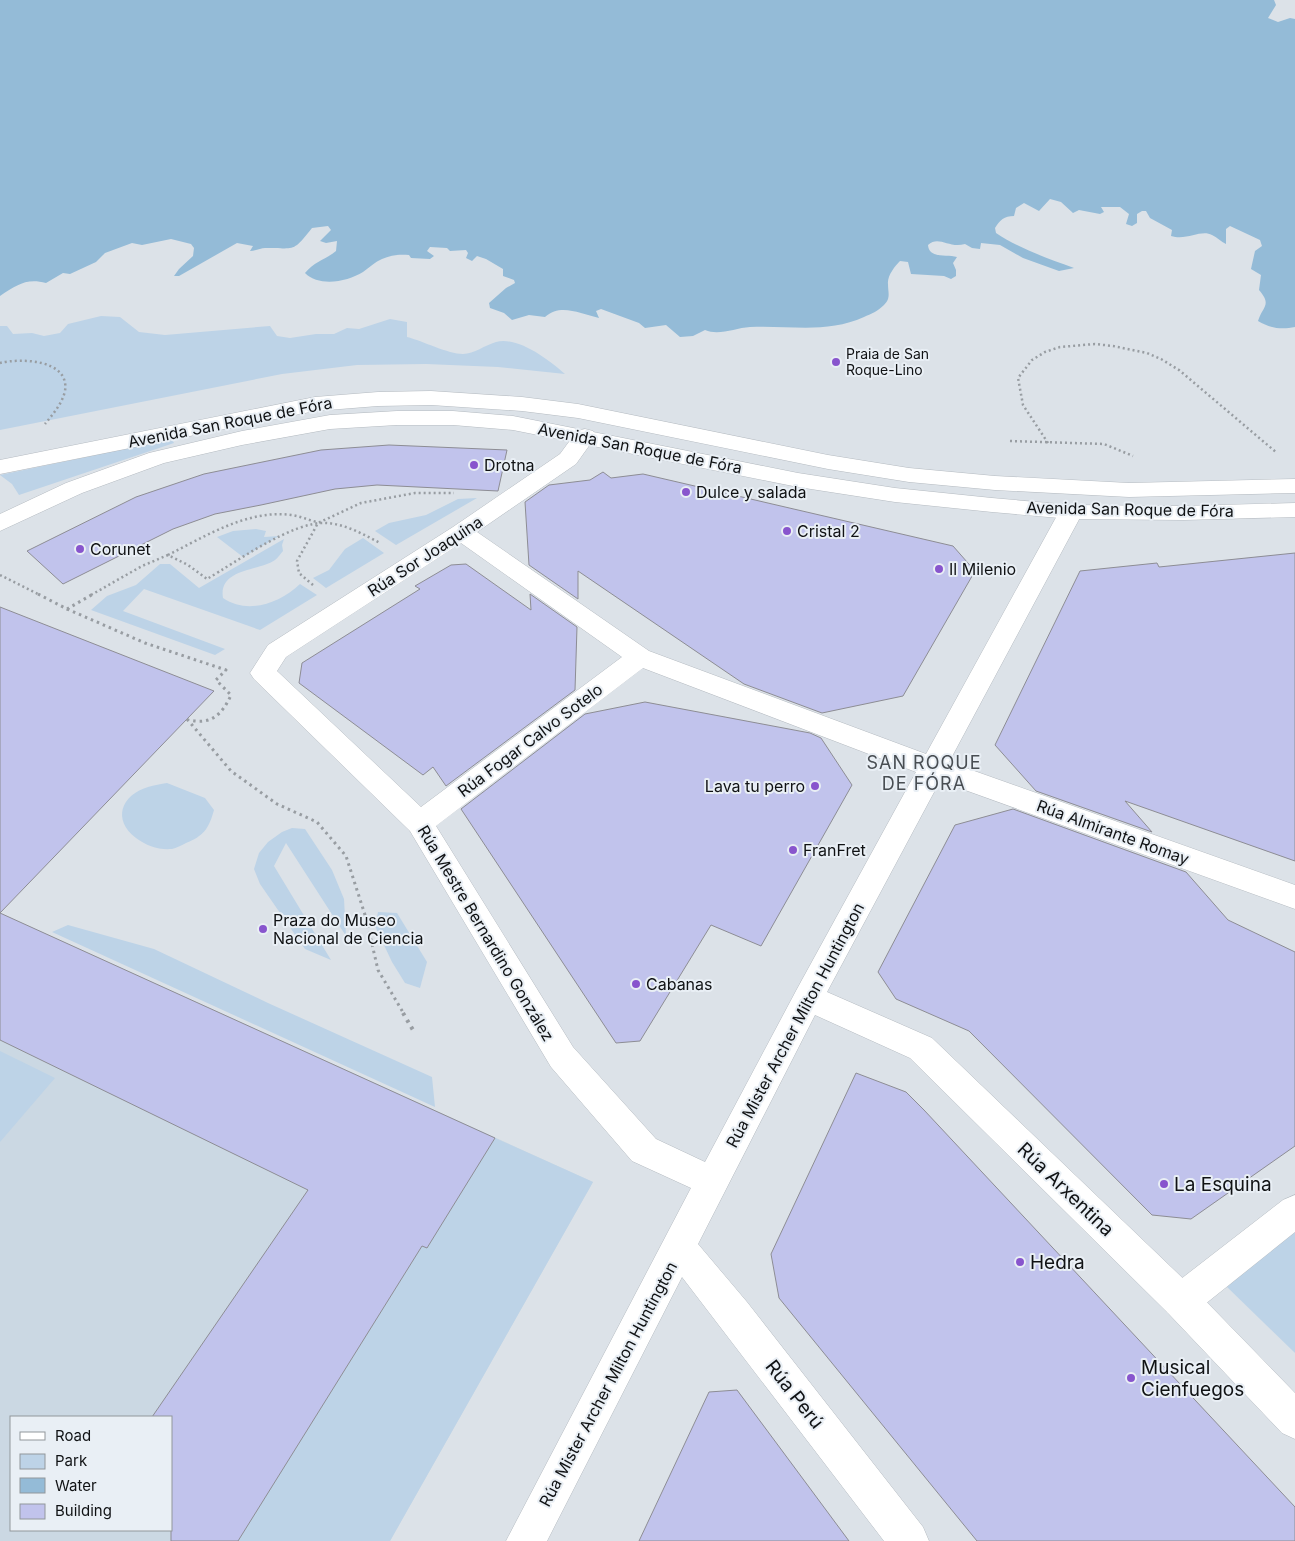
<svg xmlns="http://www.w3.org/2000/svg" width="1295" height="1541" viewBox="0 0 1295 1541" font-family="Inter,sans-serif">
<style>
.built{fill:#cbd8e3;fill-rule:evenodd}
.green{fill:#bdd3e7}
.water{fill:#94bbd7}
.building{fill:#c1c3ec;stroke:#8d8d94}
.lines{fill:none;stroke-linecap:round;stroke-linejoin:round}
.pedestrian-casing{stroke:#b5bbc1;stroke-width:1}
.minor-casing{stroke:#b5bbc1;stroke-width:1}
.tertiary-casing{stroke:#b5bbc1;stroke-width:1}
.path-far2{stroke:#989da2;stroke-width:2.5;stroke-dasharray:2 3;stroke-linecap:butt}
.path-far1{stroke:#989da2;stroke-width:3;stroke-dasharray:2.5 4;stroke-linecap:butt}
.path{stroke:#989da2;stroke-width:4;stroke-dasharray:3 5;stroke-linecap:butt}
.pedestrian{fill:#fff;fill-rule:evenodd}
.minor{fill:#fff;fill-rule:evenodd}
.tertiary{fill:#fff;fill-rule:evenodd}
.poi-dot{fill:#8855cd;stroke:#e9eff5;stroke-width:2}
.labels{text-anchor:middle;stroke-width:4;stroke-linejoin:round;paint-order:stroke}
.far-poi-label{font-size:14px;fill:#101214;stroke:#e9eff5;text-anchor:start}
.street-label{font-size:16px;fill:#101214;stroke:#e9eff5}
.poi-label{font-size:16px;fill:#101214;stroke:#e9eff5;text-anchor:start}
.neighbourhood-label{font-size:18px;letter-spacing:1px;fill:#494e53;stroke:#e9eff5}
.near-poi-label{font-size:19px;fill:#101214;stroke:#e9eff5;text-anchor:start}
.near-street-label{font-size:19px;fill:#101214;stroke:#e9eff5}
</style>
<rect width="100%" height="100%" fill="#dce2e8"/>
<path class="built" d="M 0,913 L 593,1182 L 390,1541 L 0,1541 ZM 11,1417 L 171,1417 L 171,1530 L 11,1530 Z"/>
<g class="green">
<path d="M 101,316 L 120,317 L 139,332 L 165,335 L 270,326 L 277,336 L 290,338 L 316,334 L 334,334 L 347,328 L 359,329 L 390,319 L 407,322 L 407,337 C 423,341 448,354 463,354 C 474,354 485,345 496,342 C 518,336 549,360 565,374 L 498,367 L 426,364 L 357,365 L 282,374 L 0,430 L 0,326 L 7,326 L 13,334 L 32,333 L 44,336 L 60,333 L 68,324 Z"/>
<path d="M 172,439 L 174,443 L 19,495 L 12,484 L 0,475 Z"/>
<path d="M 477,498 L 396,545 L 375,531 L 389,523 L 426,515 L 458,499 Z"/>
<path d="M 256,529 L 266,531 L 264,537 L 279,536 L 243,557 L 217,537 L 233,531 Z"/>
<path d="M 363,538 L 384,553 L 326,588 L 313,578 L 329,570 L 345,549 Z"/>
<path d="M 284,539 L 282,545 L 283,551 C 281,553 278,558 275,560 C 260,571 218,568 223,598 C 248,615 280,603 300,584 L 317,595 L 260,630 L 144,589 L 123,611 L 225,649 L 215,655 L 91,610 L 107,596 L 136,585 L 160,564 L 170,564 L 199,588 Z"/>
<path d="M 167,783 L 205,798 L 214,810 C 209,828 204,836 186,843 C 182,845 176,848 172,849 C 158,850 147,846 136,838 C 112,820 121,795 148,787 C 154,785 161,784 167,783 Z"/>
<path d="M 292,828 L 305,829 L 332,870 L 344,899 L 346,936 L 286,843 L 274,866 L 331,960 L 305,949 L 260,884 L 254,869 L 259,853 L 268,842 L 282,832 Z"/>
<path d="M 378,912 L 397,913 L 427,962 L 420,988 L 405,983 L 392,962 L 375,926 Z"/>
<path d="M 68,925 L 154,949 L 268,1003 L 432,1077 L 435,1107 L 52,932 Z"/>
<path d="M 0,1051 L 55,1078 L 0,1142 Z"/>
<path d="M 495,1138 L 593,1182 L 390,1541 L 238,1541 L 422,1246 Z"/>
<path d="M 1295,1230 L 1295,1353 L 1226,1286 Z"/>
</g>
<path class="water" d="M 0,0 L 1274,0 L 1276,5 L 1268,18 L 1278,22 L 1290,18 L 1295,19 L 1295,327 C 1281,330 1270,328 1258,321 C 1263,306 1272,305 1259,290 L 1261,275 L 1251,269 L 1255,251 L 1262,246 L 1260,240 L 1230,226 L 1226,229 L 1226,244 C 1221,242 1217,237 1212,235 C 1201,229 1187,241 1171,236 L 1172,230 L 1150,218 L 1146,211 L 1142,211 L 1137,214 L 1137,223 L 1132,226 L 1126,224 L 1129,214 L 1120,207 L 1101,207 L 1104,212 L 1100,214 L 1079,210 L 1073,213 L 1061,202 L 1050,199 L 1039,211 L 1024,203 L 1016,208 L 1014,216 C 1004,216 1000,220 995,228 L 996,233 C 1020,249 1047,258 1074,268 L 1059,271 L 1023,258 L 1000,245 L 981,243 L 980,249 L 972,248 L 965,244 C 949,249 939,235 928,245 C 929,259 947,254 957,257 L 953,263 L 956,270 L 956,276 L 951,279 L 944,276 L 911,274 L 908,262 L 900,261 C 895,266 887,276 888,284 C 888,293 891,298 884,305 C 878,311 871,314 864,317 C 827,334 789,325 750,327 C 735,328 719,336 705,330 L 693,336 L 680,337 L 666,325 L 645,328 L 639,323 L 601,309 L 596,311 L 599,318 C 580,314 561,303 545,317 L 529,315 L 512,320 L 504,313 L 490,308 L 489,303 L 506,288 L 515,283 L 514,280 L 503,276 L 503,269 L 486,259 L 477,256 L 472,261 L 466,258 L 468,253 L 466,250 L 450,251 L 447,248 L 430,247 L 427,251 L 434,256 L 430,259 L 411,258 L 409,255 C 400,254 390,255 382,259 C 375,262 370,267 363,272 C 347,282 319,287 305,273 C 315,261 325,260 336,251 L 337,241 L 326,243 L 320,241 L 331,230 L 328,226 L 312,228 C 292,253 296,248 265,248 C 261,248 255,251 250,251 L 253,246 L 237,243 L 179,276 L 174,276 L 179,269 L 193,256 L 194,248 L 191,244 L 171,239 L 142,245 L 132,243 L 105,253 L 96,262 L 70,274 L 63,273 L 46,283 C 26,278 17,285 0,296 Z"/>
<g class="building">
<path d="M 389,445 L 507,450 L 498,491 L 377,485 L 335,489 L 261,505 L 215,514 L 173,529 L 63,584 L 27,551 L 136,497 L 204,474 L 321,450 Z"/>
<path d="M 603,472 L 611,478 L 643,474 L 953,546 L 975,571 L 903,696 L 822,713 L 744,684 L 578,571 L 578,599 L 529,565 L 525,502 L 549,485 L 590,480 Z"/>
<path d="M 1295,553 L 1295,861 L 1125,801 L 1152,832 L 1036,791 L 995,745 L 1080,571 L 1157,563 L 1159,567 Z"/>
<path d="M 466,564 L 531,610 L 530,594 L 577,627 L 575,690 L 446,786 L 433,767 L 423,775 L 299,683 L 302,663 L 420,589 L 415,586 L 451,565 Z"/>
<path d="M 0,607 L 214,691 L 0,913 L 495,1138 L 427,1248 L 422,1246 L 238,1541 L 171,1541 L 171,1417 L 152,1417 L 308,1190 L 0,1040 Z"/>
<path d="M 645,702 L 810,733 L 821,738 L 852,785 L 761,946 L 711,925 L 640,1041 L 616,1043 L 461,809 L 585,714 Z"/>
<path d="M 1013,809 L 1186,872 L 1228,920 L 1295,952 L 1295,1146 L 1191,1219 L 1152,1215 L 969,1031 L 896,999 L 878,972 L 955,825 Z"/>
<path d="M 856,1073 L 906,1092 L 924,1110 L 1295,1507 L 1295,1541 L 977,1541 L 779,1298 L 771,1254 Z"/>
<path d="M 737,1390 L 786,1456 L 849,1541 L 639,1541 L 709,1392 Z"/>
</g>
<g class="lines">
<g class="pedestrian-casing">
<path id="pedestrian" d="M 1295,1195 L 1295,1232 L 1194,1313 L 1181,1318 L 1168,1313 L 1163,1301 L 1168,1289 L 1283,1200 Z"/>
</g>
<g class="minor-casing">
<path id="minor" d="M 585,429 L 593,431 L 596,436 L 576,464 L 477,532 L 649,651 L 926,754 L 1059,512 L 1063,507 L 1071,505 L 1079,507 L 1083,512 L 949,762 L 1295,885 L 1295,909 L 940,781 L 827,992 L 932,1038 L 1194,1289 L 1295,1393 L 1295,1439 L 1282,1433 L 1168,1313 L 910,1058 L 815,1015 L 698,1244 L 747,1302 L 923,1527 L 929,1541 L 884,1541 L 682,1277 L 547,1541 L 506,1541 L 691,1188 L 632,1161 L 551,1067 L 410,831 L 254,679 L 250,673 L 268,645 L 453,527 L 560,454 L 577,431 ZM 461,543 L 622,657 L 421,807 L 277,671 L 286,657 ZM 643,668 L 916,772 L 797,989 L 705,1162 L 656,1139 L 573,1047 L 436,826 Z"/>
</g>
<g class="tertiary-casing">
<g id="tertiary">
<path d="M 431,391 L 522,397 L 578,404 L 828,455 L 909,468 L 995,476 L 1129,483 L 1295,479 L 1295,493 L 1129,497 L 995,490 L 909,482 L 828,469 L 578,418 L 522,411 L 431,405 L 378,406 L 315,411 L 0,474 L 0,460 L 315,397 L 378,392 Z"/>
<path d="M 397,411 L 453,411 L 513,416 L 798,473 L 895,488 L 992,498 L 1071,505 L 1184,506 L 1295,503 L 1295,517 L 1184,520 L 1071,519 L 992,512 L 895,502 L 798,487 L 513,430 L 453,425 L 397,425 L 330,429 L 242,445 L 164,463 L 82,493 L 0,531 L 0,514 L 66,483 L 149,453 L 242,431 L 330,415 Z"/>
</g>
</g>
<g class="path-far2">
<path d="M 0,363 C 20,358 70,359 65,391 C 62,404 53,414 45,424"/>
<path d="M 1010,441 L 1104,444 L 1133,456"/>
<path d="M 1048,443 L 1023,405 L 1018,378 L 1032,360 L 1045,352 L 1060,347 L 1095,344 L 1113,346 L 1147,353 L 1161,359 L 1179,370 L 1277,453"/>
<path d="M 168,555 C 204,537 248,509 291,515 C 300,516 308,520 317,522"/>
<path d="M 0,575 L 40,595"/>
<path d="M 313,585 L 299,573 L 297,561 L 318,523 L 361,503 L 415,493 L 454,493"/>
<path d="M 91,595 L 142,566 L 168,555 L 188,565 L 207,579 C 236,562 293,521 326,523 C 345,524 363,534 380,543"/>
</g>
<g class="path-far1">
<path d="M 38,594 L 67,609 L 93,594"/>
<path d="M 67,609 L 145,643 L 226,670 L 216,680 L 231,695 C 222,715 211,725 189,720"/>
<path d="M 187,719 L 231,771 L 277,804 L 317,822 L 346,856 L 366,918 L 378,970 L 404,1014"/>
</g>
<path class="path" d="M 403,1013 L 413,1030"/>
<use href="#pedestrian" class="pedestrian"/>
<use href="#minor" class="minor"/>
<use href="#tertiary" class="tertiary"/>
</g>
<g class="poi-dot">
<circle cx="836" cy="362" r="5"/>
<circle cx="474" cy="465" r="5"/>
<circle cx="686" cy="492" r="5"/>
<circle cx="787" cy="531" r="5"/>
<circle cx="80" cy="549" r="5"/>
<circle cx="939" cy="569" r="5"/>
<circle cx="815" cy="786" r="5"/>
<circle cx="793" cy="850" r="5"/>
<circle cx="263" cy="929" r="5"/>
<circle cx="636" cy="984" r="5"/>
<circle cx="1164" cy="1184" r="5"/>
<circle cx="1020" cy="1262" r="5"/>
<circle cx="1131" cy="1378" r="5"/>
</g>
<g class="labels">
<g class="far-poi-label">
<text x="846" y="359">Praia de San<tspan x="846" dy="16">Roque-Lino</tspan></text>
</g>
<g class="street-label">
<text transform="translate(230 422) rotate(-11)" y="6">Avenida San Roque de Fóra</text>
<text transform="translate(640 448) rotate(11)" y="6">Avenida San Roque de Fóra</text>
<text transform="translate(1130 509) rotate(1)" y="6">Avenida San Roque de Fóra</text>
<text transform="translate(425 556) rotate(-33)" y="6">Rúa Sor Joaquina</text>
<text transform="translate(530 740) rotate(-37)" y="6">Rúa Fogar Calvo Sotelo</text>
<text transform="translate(1113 832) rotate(20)" y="6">Rúa Almirante Romay</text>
<text transform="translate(486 933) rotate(59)" y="6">Rúa Mestre Bernardino González</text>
<text transform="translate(795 1025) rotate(-62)" y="6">Rúa Mister Archer Milton Huntington</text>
<text transform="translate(608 1384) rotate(-62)" y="6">Rúa Mister Archer Milton Huntington</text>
</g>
<g class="poi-label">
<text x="484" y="471">Drotna</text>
<text x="696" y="498">Dulce y salada</text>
<text x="797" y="537">Cristal 2</text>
<text x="90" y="555">Corunet</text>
<text x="949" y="575">Il Milenio</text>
<text x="805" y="792" text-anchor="end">Lava tu perro</text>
<text x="803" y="856">FranFret</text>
<text x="273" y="926">Praza do Museo<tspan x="273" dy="18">Nacional de Ciencia</tspan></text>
<text x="646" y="990">Cabanas</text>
</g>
<g class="neighbourhood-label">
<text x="924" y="769">SAN ROQUE<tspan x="924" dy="21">DE FÓRA</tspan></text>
</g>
<g class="near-poi-label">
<text x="1174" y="1191">La Esquina</text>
<text x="1030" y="1269">Hedra</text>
<text x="1141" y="1374">Musical<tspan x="1141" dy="22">Cienfuegos</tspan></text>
</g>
<g class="near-street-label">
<text transform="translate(1066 1189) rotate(44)" y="7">Rúa Arxentina</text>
<text transform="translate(795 1394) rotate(52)" y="7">Rúa Perú</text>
</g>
</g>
<rect x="10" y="1416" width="162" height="115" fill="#e9eff5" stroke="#92979b"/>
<rect x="20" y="1432" width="25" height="8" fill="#ffffff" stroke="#92979b"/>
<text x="55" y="1441" font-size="15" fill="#101214">Road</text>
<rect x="20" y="1454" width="25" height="15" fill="#bdd3e7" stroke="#92979b"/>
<text x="55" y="1466" font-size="15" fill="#101214">Park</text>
<rect x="20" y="1478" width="25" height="15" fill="#94bbd7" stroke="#92979b"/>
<text x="55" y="1491" font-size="15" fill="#101214">Water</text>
<rect x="20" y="1504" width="25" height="15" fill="#c1c3ec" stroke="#92979b"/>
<text x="55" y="1516" font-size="15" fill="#101214">Building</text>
</svg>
